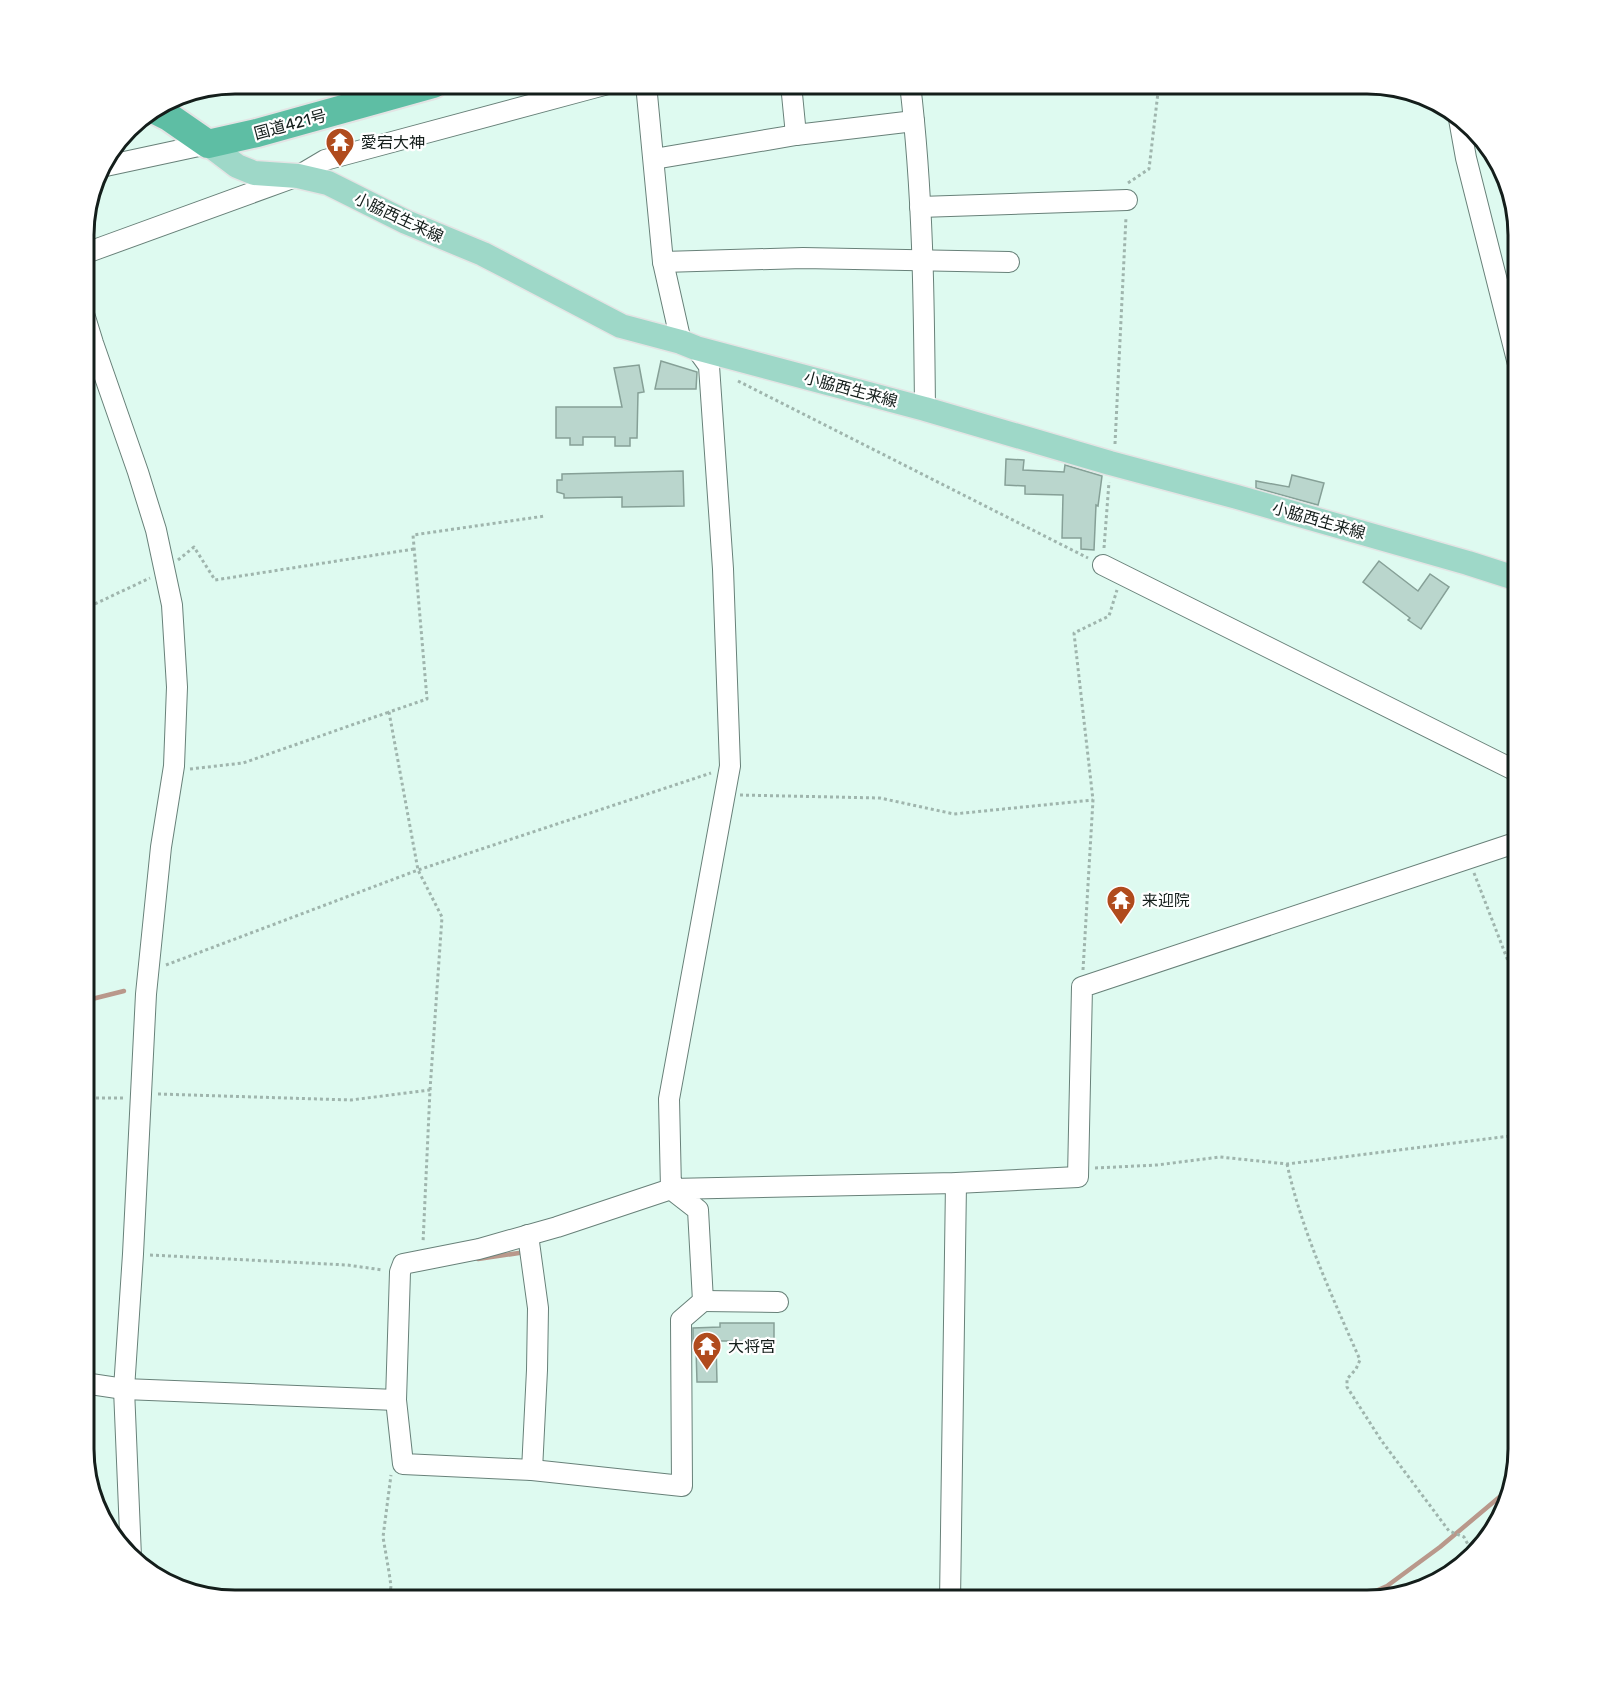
<svg xmlns="http://www.w3.org/2000/svg" width="1602" height="1685" viewBox="0 0 1602 1685" font-family="Rubik,'Noto Sans JP',sans-serif">
<style>
.lines{fill:none;stroke-linecap:round;stroke-linejoin:round}
.stream{stroke:#b9988b;stroke-width:4.5}
.building{fill:#bad6cd;stroke:#86a097;stroke-width:1.5}
.minor-casing{stroke:#688179;stroke-width:22}
.major-casing{stroke:#e3e4e4;stroke-width:27}
.highway-casing{stroke:#e3e4e4;stroke-width:32}
.path{stroke:#9fb5ad;stroke-width:3;stroke-dasharray:3 3;stroke-linecap:butt}
.minor{stroke:#fff;stroke-width:20}
.major{stroke:#9ed8c8;stroke-width:24}
.highway{stroke:#5ebea4;stroke-width:28}
.labels{text-anchor:middle;stroke-width:4.5;stroke-linejoin:round;paint-order:stroke}
.street-label{font-size:16px;fill:#141e1b;stroke:#fff}
.poi-label{font-size:16px;fill:#141e1b;stroke:#fff;text-anchor:start}
.rim{fill:none;stroke:#141e1b;stroke-width:3}
</style>
<rect width="100%" height="100%" fill="#defaf0"/>
<g class="lines">
<g class="stream">
<path d="M 84,1001 L 124,991"/>
<path d="M 478,1259 L 519,1253"/>
<path d="M 1353,1601 L 1387,1586 L 1440,1547 L 1509,1489"/>
</g>
</g>
<g class="building">
<path d="M 661,361 L 697,372 L 696,389 L 655,389 Z"/>
<path d="M 639,365 L 644,392 L 638,393 L 637,438 L 630,438 L 630,446 L 615,446 L 615,437 L 583,437 L 583,445 L 570,445 L 570,438 L 556,438 L 556,407 L 622,407 L 614,368 Z"/>
<path d="M 1006,459 L 1024,460 L 1023,470 L 1064,472 L 1065,465 L 1102,476 L 1098,506 L 1096,505 L 1094,550 L 1081,549 L 1081,538 L 1062,538 L 1063,495 L 1025,494 L 1025,486 L 1005,485 Z"/>
<path d="M 683,471 L 684,506 L 622,507 L 622,497 L 564,498 L 564,494 L 557,492 L 557,480 L 562,480 L 562,474 Z"/>
<path d="M 1292,475 L 1324,483 L 1318,505 L 1256,488 L 1256,481 L 1289,487 Z"/>
<path d="M 1379,561 L 1418,591 L 1430,574 L 1449,587 L 1421,629 L 1408,620 L 1410,618 L 1363,582 Z"/>
<path d="M 720,1323 L 774,1323 L 774,1341 L 716,1341 L 717,1382 L 697,1382 L 696,1349 L 693,1349 L 693,1328 L 720,1327 Z"/>
</g>
<g class="lines">
<g class="minor-casing">
<g id="minor">
<path d="M 646,84 L 663,262 L 681,342"/>
<path d="M 791,84 L 796,135"/>
<path d="M 910,84 C 923,192 924,300 925,409"/>
<path d="M 1459,119 L 1466,158 L 1518,364"/>
<path d="M 654,159 L 796,135 L 914,121"/>
<path d="M 101,167 L 208,144"/>
<path d="M 920,207 L 1127,200"/>
<path d="M 84,256 L 86,253 L 298,176 L 325,160 L 608,84"/>
<path d="M 663,262 L 803,258 L 1009,262"/>
<path d="M 84,314 L 93,343 L 138,472 L 156,530 L 172,605 L 177,687 L 174,766 L 161,847 L 146,994 L 133,1254 L 124,1389 L 131,1557"/>
<path d="M 696,348 L 709,366 L 723,569 L 730,766 L 669,1099 L 671,1189 L 698,1210 L 703,1301 L 681,1320 L 682,1486 L 532,1470 L 403,1464 L 396,1400 L 400,1272 L 403,1264 L 479,1249 L 557,1227 L 671,1189 L 956,1183 L 1078,1177 L 1082,987 L 1518,842"/>
<path d="M 1103,565 L 1518,772"/>
<path d="M 528,1235 L 538,1308 L 537,1370 L 532,1470"/>
<path d="M 703,1301 L 778,1302"/>
<path d="M 84,1383 L 124,1389 L 396,1400"/>
<path d="M 950,1601 L 956,1183"/>
</g>
</g>
<g class="major-casing">
<path id="major" d="M 208,144 L 237,166 L 254,173 L 298,176 L 328,183 L 406,222 L 483,254 L 621,326 L 681,342 L 696,348 L 925,409 L 1110,463 L 1237,497 L 1468,563 L 1518,579"/>
</g>
<g class="highway-casing">
<path id="highway" d="M 155,110 L 169,117 L 208,144 L 257,133 L 433,84"/>
</g>
<g class="path">
<path d="M 1128,183 L 1149,169 L 1159,84"/>
<path d="M 738,381 L 1088,558"/>
<path d="M 1115,444 L 1126,217"/>
<path d="M 1104,548 L 1109,482"/>
<path d="M 178,560 L 194,547 L 215,580 L 414,549"/>
<path d="M 84,609 L 150,578"/>
<path d="M 190,769 L 243,763 L 389,712"/>
<path d="M 740,795 L 880,798 L 954,814 L 1093,800"/>
<path d="M 1474,873 L 1508,961 L 1518,972"/>
<path d="M 166,965 L 418,870 L 711,773"/>
<path d="M 1083,970 L 1093,800 L 1074,633 L 1109,616 L 1117,590"/>
<path d="M 430,1090 L 442,917 L 418,870 L 389,712 L 427,699 L 413,535 L 545,516"/>
<path d="M 158,1094 L 351,1100 L 430,1090 L 423,1243"/>
<path d="M 84,1098 L 124,1098"/>
<path d="M 1287,1164 C 1302,1232 1332,1296 1360,1360 L 1356,1369 L 1347,1379 L 1347,1387 L 1381,1440 L 1449,1531 L 1464,1537 L 1473,1554"/>
<path d="M 1095,1168 L 1157,1165 L 1220,1157 L 1287,1164 L 1518,1135"/>
<path d="M 150,1255 L 347,1265 L 383,1270"/>
<path d="M 389,1601 L 391,1586 L 389,1572 L 383,1537 L 391,1475"/>
</g>
<use href="#minor" class="minor"/>
<use href="#major" class="major"/>
<use href="#highway" class="highway"/>
</g>
<defs>
<g id="temple-pin" transform="scale(1.5)"><path d="M0 17L-7.5 6A9.5 9.5 0 1 1 7.5 6Z" fill="#b04b1d" stroke="#fff"/><path d="M0-6L5-2H3V0L6.5 2.5H4V6H1.5V3h-3V6H-4V2.5H-6.5L-3 0V-2H-5Z" fill="#fff"/></g>
</defs>
<g fill-rule="evenodd">
<use href="#temple-pin" x="340" y="142"/>
<use href="#temple-pin" x="1121" y="900"/>
<use href="#temple-pin" x="707" y="1346"/>
</g>
<g class="labels">
<g class="street-label">
<text transform="translate(290 124) rotate(-15)" y="6">国道421号</text>
<text transform="translate(399 217) rotate(25)" y="6">小脇西生来線</text>
<text transform="translate(851 389) rotate(15)" y="6">小脇西生来線</text>
<text transform="translate(1319 520) rotate(16)" y="6">小脇西生来線</text>
</g>
<g class="poi-label">
<text x="361" y="148">愛宕大神</text>
<text x="1142" y="906">来迎院</text>
<text x="728" y="1352">大将宮</text>
</g>
</g>
<path d="M0 0H1602V1685H0ZM235 94H1367A141 141 0 0 1 1508 235V1449A141 141 0 0 1 1367 1590H235A141 141 0 0 1 94 1449V235A141 141 0 0 1 235 94Z" fill="#fff" fill-rule="evenodd"/>
<path class="rim" d="M235 94H1367A141 141 0 0 1 1508 235V1449A141 141 0 0 1 1367 1590H235A141 141 0 0 1 94 1449V235A141 141 0 0 1 235 94Z"/>
</svg>
